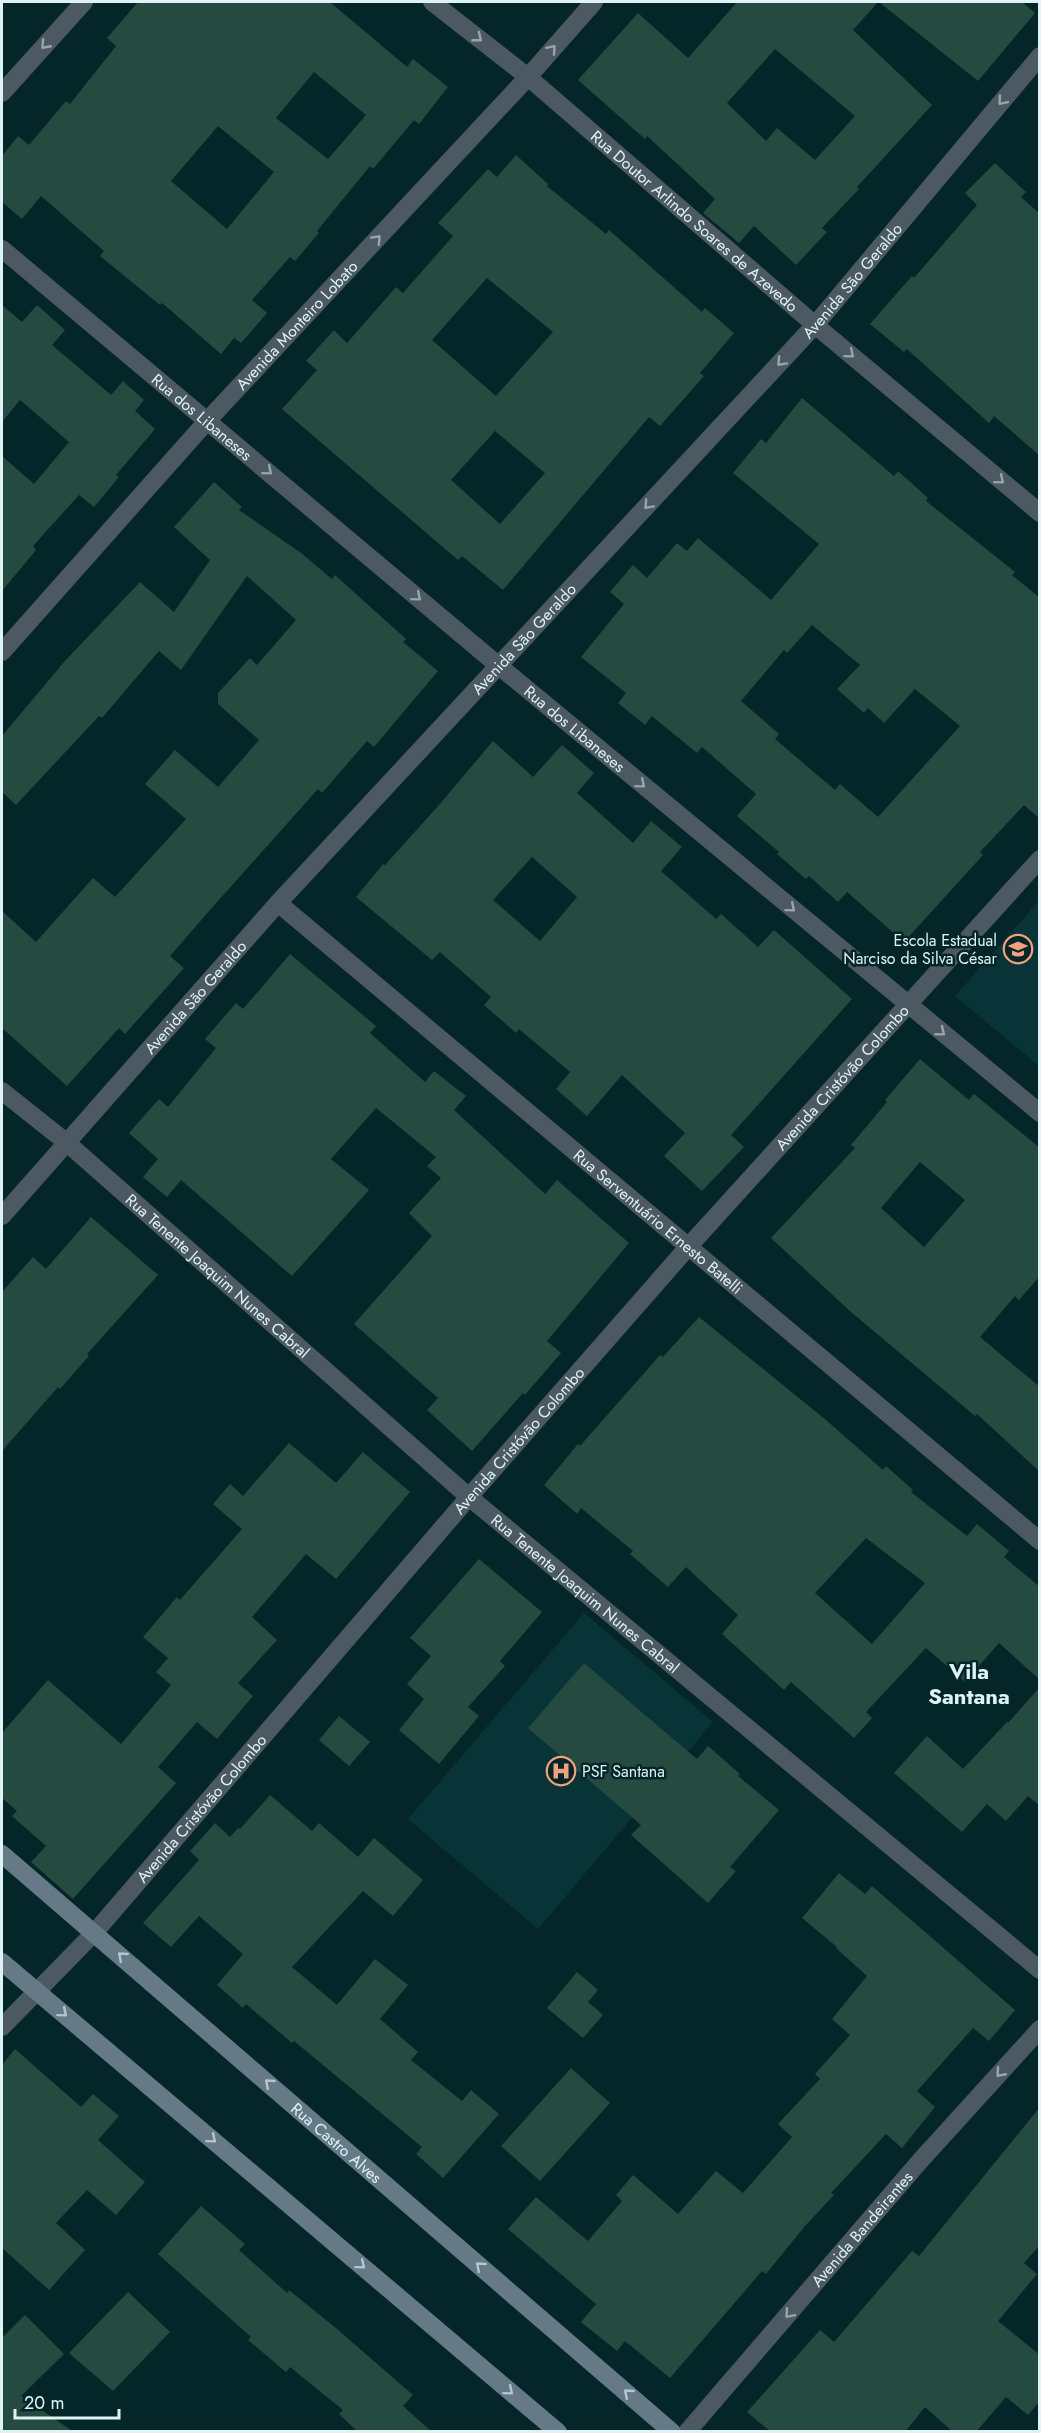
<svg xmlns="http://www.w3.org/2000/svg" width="1041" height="2433" viewBox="0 0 1041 2433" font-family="Jost,sans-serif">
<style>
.built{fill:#083438}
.building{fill:#254a40;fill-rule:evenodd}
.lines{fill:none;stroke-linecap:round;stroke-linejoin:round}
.street{stroke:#4d5962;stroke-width:18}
.secondary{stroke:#657987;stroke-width:18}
.oneway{stroke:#95a6ac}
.oneway2{stroke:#b3c8ce}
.labels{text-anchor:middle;stroke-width:5;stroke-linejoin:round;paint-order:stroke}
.street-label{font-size:16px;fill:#ddf3f5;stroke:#052629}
.poi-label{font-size:16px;fill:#ddf3f5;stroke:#052629;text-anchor:end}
.district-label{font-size:22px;font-weight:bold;fill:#ddf3f5;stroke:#052629}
</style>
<rect width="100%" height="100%" fill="#052629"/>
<g class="built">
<path d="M 1039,901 L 1039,1066 L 955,996 Z"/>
<path d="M 584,1613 L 713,1722 L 538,1929 L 408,1819 Z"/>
</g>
<g class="building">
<path d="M 138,2 L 330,2 L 407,67 L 413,59 L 448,87 L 419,124 L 414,120 L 373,169 L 370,166 L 317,231 L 319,233 L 295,261 L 290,257 L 252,300 L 267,313 L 241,343 L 234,338 L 221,354 L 162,303 L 160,305 L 100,256 L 104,251 L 41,196 L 22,219 L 2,202 L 2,156 L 18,136 L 29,145 L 66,101 L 70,104 L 116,46 L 107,38 ZM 314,72 L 366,115 L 328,159 L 276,118 ZM 218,126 L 274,172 L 227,229 L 171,181 Z"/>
<path d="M 737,2 L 878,2 L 853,30 L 932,105 L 857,187 L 859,189 L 822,228 L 827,232 L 796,265 L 754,226 L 739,243 L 703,213 L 715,199 L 647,136 L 645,139 L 578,80 L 638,13 L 688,58 ZM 775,49 L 855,116 L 815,160 L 777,128 L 766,141 L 727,103 Z"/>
<path d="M 879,2 L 1022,2 L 1035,13 L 978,81 Z"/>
<path d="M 516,155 L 548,184 L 547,186 L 606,234 L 609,230 L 702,312 L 705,308 L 734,333 L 700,373 L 704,376 L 660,426 L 649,417 L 503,590 L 462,556 L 458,560 L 282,409 L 317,370 L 306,361 L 334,330 L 347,343 L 396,287 L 403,293 L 453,236 L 438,223 L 488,169 L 497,177 ZM 487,278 L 553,332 L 496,396 L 432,340 ZM 495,431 L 545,473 L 500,524 L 451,480 Z"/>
<path d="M 995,163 L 1026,192 L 1021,197 L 1040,214 L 1040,456 L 994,416 L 989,423 L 907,349 L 904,352 L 870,324 L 912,276 L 914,278 L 977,205 L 965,193 Z"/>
<path d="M 2,305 L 22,322 L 37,305 L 65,330 L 52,345 L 111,395 L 123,381 L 144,400 L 135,411 L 155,429 L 116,475 L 119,477 L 94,507 L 79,495 L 33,546 L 36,550 L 2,591 L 2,456 L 34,484 L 69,442 L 20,400 L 2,422 Z"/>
<path d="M 802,398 L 894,476 L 898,471 L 928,498 L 926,501 L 1015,572 L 1012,575 L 1040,598 L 1040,819 L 1024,805 L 980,852 L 983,855 L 904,942 L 847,892 L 838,902 L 809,876 L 806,879 L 777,854 L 779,852 L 737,816 L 756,794 L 702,747 L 697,753 L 652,716 L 645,725 L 618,703 L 626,693 L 581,657 L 624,604 L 610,592 L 633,565 L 647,578 L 677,543 L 687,551 L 698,538 L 771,600 L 819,544 L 733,473 L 761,439 L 766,443 ZM 812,625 L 860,665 L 837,689 L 864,713 L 868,708 L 884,723 L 915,689 L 960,726 L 878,817 L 840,784 L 835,790 L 775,739 L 779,734 L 741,701 L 784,650 L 787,653 Z"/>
<path d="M 214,482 L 242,507 L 239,510 L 301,553 L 332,579 L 335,575 L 406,639 L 403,642 L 438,671 L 374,747 L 367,741 L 322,793 L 318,789 L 210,910 L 170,956 L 184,968 L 125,1034 L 119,1028 L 67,1086 L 2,1028 L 2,911 L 36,942 L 93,878 L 115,897 L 186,819 L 145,784 L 175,750 L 218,787 L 259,740 L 218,704 L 218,693 L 250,658 L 257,665 L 296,620 L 247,576 L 181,670 L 159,651 L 102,718 L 99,716 L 16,805 L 2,792 L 2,736 L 64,662 L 140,582 L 174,612 L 210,560 L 174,527 Z"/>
<path d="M 493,741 L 533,777 L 562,745 L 594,773 L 577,793 L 633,843 L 651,821 L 682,847 L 661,871 L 716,919 L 721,914 L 758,947 L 774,930 L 852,999 L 731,1135 L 744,1147 L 702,1191 L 664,1156 L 685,1133 L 622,1075 L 587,1116 L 556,1089 L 570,1072 L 519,1029 L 516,1033 L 484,1005 L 491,997 L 440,952 L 432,960 L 356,897 L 383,864 L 385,865 L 439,805 ZM 532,857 L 577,897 L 540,941 L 493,900 Z"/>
<path d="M 290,954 L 376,1026 L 370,1033 L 425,1082 L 434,1071 L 466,1096 L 454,1110 L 545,1194 L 557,1180 L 629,1243 L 547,1341 L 561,1353 L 525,1395 L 523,1393 L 472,1451 L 427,1410 L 438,1398 L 354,1324 L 432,1236 L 409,1213 L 441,1178 L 427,1166 L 436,1157 L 376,1108 L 331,1159 L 369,1190 L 292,1276 L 181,1180 L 167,1197 L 143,1177 L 158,1159 L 129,1133 L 159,1099 L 168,1107 L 216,1048 L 205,1039 L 236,1003 L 243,1009 Z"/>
<path d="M 920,1059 L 969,1100 L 974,1094 L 1040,1148 L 1040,1276 L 1019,1300 L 1015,1296 L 980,1337 L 1040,1387 L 1040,1472 L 977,1414 L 975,1416 L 851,1312 L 771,1238 L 855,1148 L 851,1145 L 887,1102 L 885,1100 ZM 920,1162 L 965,1200 L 924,1247 L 881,1208 Z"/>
<path d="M 91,1217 L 158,1275 L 87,1354 L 89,1356 L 60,1389 L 58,1387 L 2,1451 L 2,1292 L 33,1257 L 46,1269 Z"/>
<path d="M 699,1317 L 826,1420 L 883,1470 L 886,1466 L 913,1490 L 911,1492 L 967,1536 L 977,1524 L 1009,1551 L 1004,1557 L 1040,1587 L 1040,1680 L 999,1643 L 965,1682 L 926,1648 L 866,1712 L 872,1718 L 854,1738 L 791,1682 L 784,1690 L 722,1634 L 738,1615 L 686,1567 L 668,1587 L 630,1554 L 633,1551 L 581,1508 L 577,1514 L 544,1485 L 578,1444 L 580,1446 L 660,1355 L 663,1357 ZM 866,1538 L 925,1583 L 872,1644 L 815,1593 Z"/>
<path d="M 289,1443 L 336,1483 L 363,1452 L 410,1492 L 336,1579 L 306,1554 L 252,1617 L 277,1640 L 238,1683 L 253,1696 L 217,1739 L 197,1722 L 158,1767 L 176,1783 L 73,1899 L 31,1862 L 46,1846 L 12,1816 L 17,1811 L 2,1798 L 2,1733 L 48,1680 L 121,1744 L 171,1685 L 156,1672 L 168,1658 L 143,1637 L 177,1597 L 180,1600 L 242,1529 L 213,1504 L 230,1484 L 243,1496 Z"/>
<path d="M 479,1559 L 542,1612 L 500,1661 L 505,1666 L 468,1707 L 479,1716 L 439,1764 L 399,1730 L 424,1699 L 407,1684 L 431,1656 L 410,1638 Z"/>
<path d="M 584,1663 L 697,1759 L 708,1746 L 740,1774 L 738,1776 L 779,1810 L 730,1867 L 736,1871 L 708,1903 L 631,1835 L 641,1825 L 528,1728 Z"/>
<path d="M 1040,1687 L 1040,1806 L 1028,1796 L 1006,1821 L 987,1804 L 962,1832 L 894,1773 L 927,1736 L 963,1769 L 1007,1722 L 1008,1723 Z"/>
<path d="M 339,1716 L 370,1742 L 349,1766 L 319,1740 Z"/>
<path d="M 270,1795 L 312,1831 L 319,1823 L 358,1857 L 374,1838 L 423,1880 L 393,1916 L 363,1891 L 292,1967 L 337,2005 L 375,1959 L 408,1985 L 380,2019 L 418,2052 L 411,2060 L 462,2101 L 471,2090 L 499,2114 L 443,2178 L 416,2154 L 422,2147 L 294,2041 L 292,2043 L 246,2004 L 243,2008 L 217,1985 L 243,1954 L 199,1916 L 171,1947 L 143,1923 L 199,1860 L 190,1851 L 215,1823 L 230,1837 L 238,1828 L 240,1829 Z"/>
<path d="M 839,1873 L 865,1894 L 872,1886 L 1015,2010 L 989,2041 L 973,2028 L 917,2091 L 935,2107 L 902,2148 L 886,2134 L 831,2193 L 834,2195 L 805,2226 L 766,2274 L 762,2271 L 670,2378 L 625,2341 L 617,2351 L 581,2322 L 596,2304 L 508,2229 L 536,2197 L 588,2241 L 622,2201 L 616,2195 L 633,2175 L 678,2214 L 716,2171 L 743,2193 L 792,2137 L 778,2124 L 820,2079 L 815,2074 L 850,2035 L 832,2019 L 867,1976 L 836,1948 L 837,1947 L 802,1918 Z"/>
<path d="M 577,1972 L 598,1990 L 588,2002 L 603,2015 L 583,2038 L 547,2008 Z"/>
<path d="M 15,2049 L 81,2107 L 93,2094 L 119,2116 L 98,2140 L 145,2182 L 116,2215 L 87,2190 L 56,2223 L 85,2250 L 49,2290 L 2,2248 L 2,2065 Z"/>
<path d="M 571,2068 L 610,2103 L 540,2181 L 501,2146 Z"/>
<path d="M 1040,2107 L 1040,2245 L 1024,2263 L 1037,2274 L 998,2321 L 1040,2355 L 1040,2401 L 1028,2415 L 1006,2397 L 976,2432 L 953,2432 L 925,2407 L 905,2432 L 771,2432 L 747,2412 L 820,2330 L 834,2342 L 912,2251 L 919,2256 Z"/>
<path d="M 201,2206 L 245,2244 L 239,2250 L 287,2293 L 289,2290 L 337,2329 L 413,2395 L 403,2406 L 432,2432 L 358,2432 L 339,2414 L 343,2410 L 290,2367 L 286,2372 L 248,2340 L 251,2337 L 158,2254 Z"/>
<path d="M 128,2292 L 170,2332 L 113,2391 L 69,2353 Z"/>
<path d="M 25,2315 L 64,2354 L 21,2396 L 74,2432 L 2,2432 L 2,2338 Z"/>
</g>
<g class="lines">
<g class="street">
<path id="s1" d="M 432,2 L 528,77 L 815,325 L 1040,513"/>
<path d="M 2,93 L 84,2"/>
<path id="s2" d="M 2,249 L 499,666 L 1040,1113"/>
<path id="s3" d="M 2,652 L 208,420 L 528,77 L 594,2"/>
<path id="s4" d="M 278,903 L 1040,1541"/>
<path id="s5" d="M 2,1091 L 66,1142 L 469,1497 L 1040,1970"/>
<path id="s6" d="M 2,1216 L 278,903 L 815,325 L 1040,56"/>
<path id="s7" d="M 2,2027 L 95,1932 L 469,1497 L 689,1246 L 1040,859"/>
<path id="s8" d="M 687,2432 L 920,2161 L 1040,2029"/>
</g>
<g class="secondary">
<path id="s9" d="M 2,1854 L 672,2432"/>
<path d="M 2,1962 L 558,2432"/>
</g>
</g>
<defs><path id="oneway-chevron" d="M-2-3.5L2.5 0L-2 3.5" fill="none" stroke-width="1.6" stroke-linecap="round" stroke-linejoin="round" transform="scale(1.5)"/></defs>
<g class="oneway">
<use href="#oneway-chevron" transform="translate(478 38) rotate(38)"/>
<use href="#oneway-chevron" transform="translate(45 45) rotate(132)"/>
<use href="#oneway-chevron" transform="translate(552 49) rotate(-49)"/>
<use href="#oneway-chevron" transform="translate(1002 101) rotate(130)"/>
<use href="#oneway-chevron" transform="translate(377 239) rotate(-47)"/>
<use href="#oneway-chevron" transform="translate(850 354) rotate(40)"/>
<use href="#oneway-chevron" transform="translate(781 362) rotate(133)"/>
<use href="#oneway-chevron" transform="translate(268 471) rotate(40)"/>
<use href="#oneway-chevron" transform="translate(1000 480) rotate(40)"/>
<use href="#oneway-chevron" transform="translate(648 505) rotate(133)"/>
<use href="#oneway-chevron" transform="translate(417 597) rotate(40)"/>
<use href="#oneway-chevron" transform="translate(641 784) rotate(40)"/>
<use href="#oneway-chevron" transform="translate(791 908) rotate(40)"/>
<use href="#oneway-chevron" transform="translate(941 1032) rotate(39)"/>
<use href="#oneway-chevron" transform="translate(1000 2073) rotate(132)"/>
<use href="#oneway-chevron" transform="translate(789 2314) rotate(131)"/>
</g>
<g class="oneway2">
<use href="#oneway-chevron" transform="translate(122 1956) rotate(-139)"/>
<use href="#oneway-chevron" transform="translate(63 2013) rotate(40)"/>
<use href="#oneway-chevron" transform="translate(269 2083) rotate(-139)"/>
<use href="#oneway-chevron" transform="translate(212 2139) rotate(40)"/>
<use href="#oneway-chevron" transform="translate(361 2265) rotate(40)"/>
<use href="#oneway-chevron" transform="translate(480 2266) rotate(-139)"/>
<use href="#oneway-chevron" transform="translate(509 2391) rotate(40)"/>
<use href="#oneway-chevron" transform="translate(628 2393) rotate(-139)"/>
</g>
<defs>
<g id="school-ring" transform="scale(1.5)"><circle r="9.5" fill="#052629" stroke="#f1a17c" stroke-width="1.5"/><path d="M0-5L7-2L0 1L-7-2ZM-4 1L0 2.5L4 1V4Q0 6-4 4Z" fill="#f1a17c"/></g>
<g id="hospital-ring" transform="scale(1.5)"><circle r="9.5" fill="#052629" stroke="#f1a17c" stroke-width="1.5"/><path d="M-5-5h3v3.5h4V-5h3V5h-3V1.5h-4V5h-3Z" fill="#f1a17c"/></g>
</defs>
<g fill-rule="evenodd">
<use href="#school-ring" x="1018" y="949"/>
<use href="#hospital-ring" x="561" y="1771"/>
</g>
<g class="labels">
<g class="street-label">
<text dy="6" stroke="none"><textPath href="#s1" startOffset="342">Rua Doutor Arlindo Soares de Azevedo</textPath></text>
<text dy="6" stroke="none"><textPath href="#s6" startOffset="1264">Avenida São Geraldo</textPath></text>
<text dy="6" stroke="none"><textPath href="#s3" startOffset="440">Avenida Monteiro Lobato</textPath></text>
<text dy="6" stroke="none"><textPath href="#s2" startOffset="261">Rua dos Libaneses</textPath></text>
<text dy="6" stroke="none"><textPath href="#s6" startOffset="778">Avenida São Geraldo</textPath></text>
<text dy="6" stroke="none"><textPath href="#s2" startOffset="747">Rua dos Libaneses</textPath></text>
<text dy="6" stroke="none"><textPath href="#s6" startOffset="292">Avenida São Geraldo</textPath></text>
<text dy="6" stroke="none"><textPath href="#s7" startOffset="1268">Avenida Cristóvão Colombo</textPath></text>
<text dy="6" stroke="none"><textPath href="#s4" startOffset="496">Rua Serventuário Ernesto Batelli</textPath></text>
<text dy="6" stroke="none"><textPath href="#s5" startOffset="284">Rua Tenente Joaquim Nunes Cabral</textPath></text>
<text dy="6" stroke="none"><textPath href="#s7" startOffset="782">Avenida Cristóvão Colombo</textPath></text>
<text dy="6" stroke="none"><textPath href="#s5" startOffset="770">Rua Tenente Joaquim Nunes Cabral</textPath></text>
<text dy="6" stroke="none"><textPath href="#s7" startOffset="296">Avenida Cristóvão Colombo</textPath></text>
<text dy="6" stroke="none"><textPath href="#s9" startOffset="442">Rua Castro Alves</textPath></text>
<text dy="6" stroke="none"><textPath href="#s8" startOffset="268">Avenida Bandeirantes</textPath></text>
</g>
<g class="poi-label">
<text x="997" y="946">Escola Estadual<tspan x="997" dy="18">Narciso da Silva César</tspan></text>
<text x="582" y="1777" text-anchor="start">PSF Santana</text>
</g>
<g class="district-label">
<text x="969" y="1679">Vila<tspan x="969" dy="25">Santana</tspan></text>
</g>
</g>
<rect width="1041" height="2433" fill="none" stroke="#ddf3f5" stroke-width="6"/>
<path d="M15 2409v9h104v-9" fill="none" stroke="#ddf3f5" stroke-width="3"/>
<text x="24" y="2409" font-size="18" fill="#ddf3f5" stroke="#052629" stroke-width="4.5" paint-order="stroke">20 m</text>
</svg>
